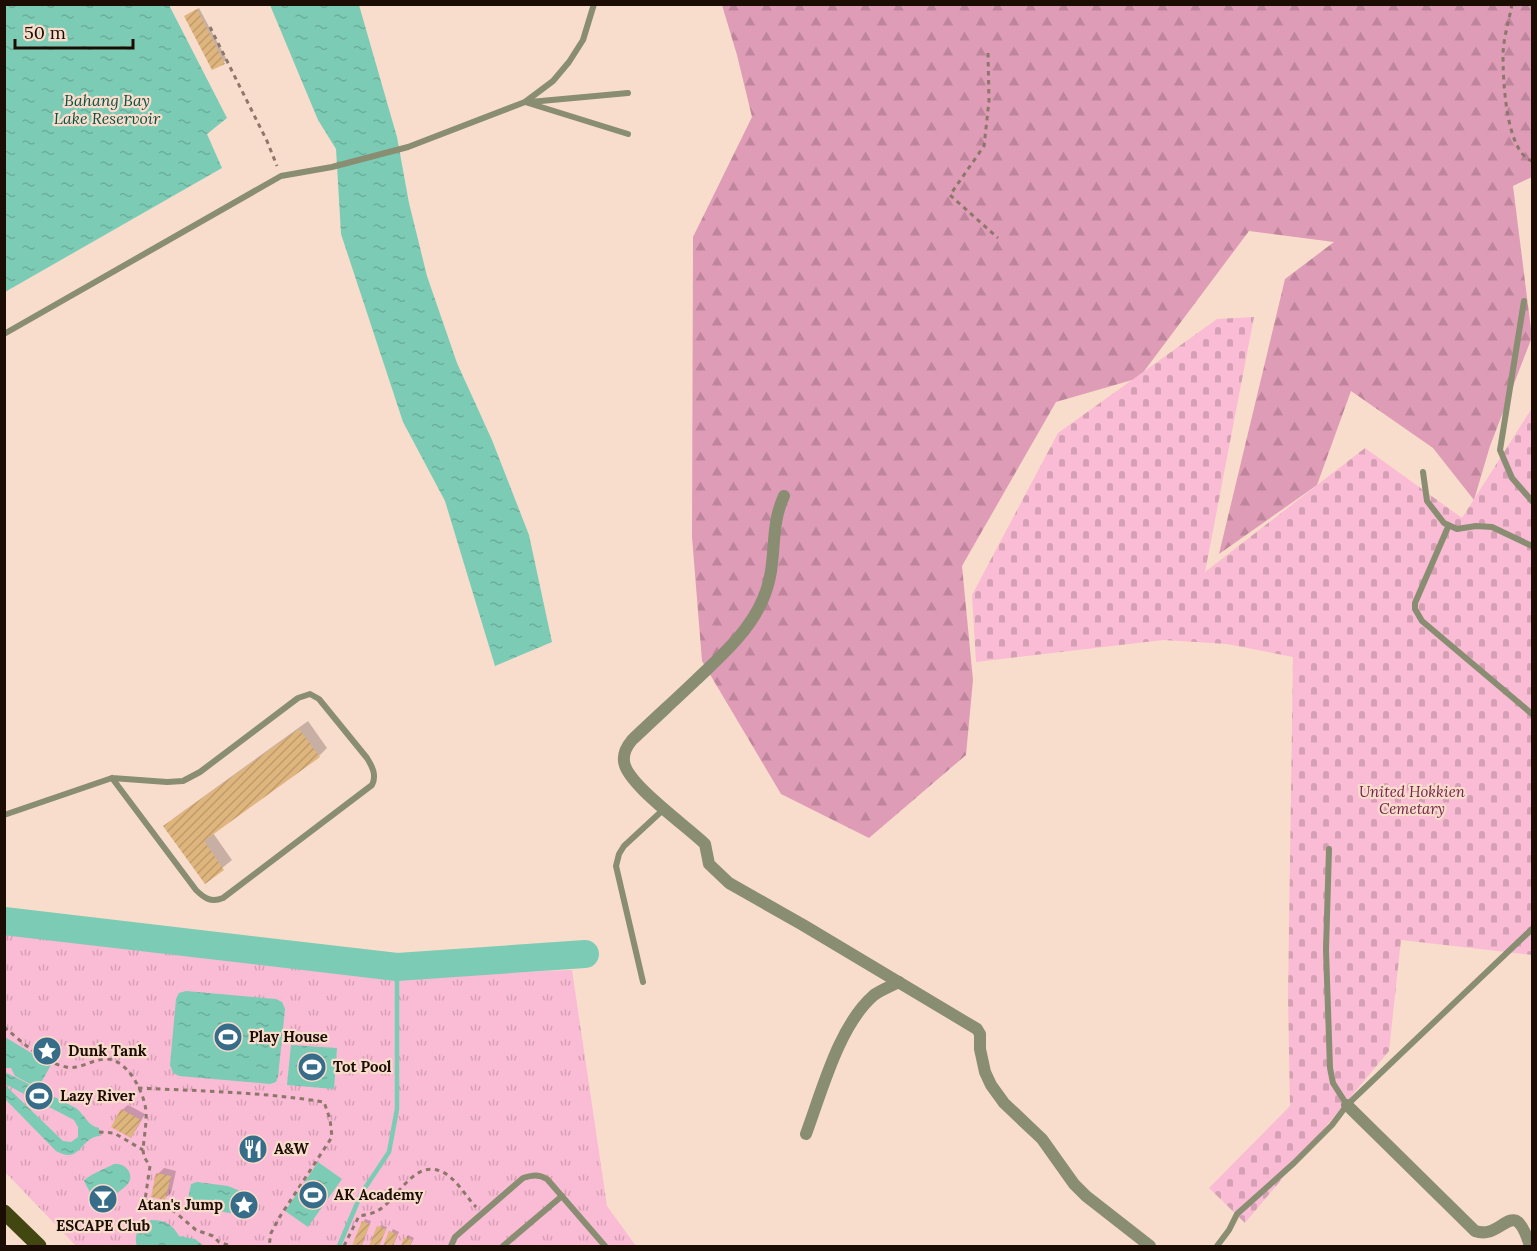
<svg xmlns="http://www.w3.org/2000/svg" width="1537" height="1251" viewBox="0 0 1537 1251" font-family="Lora,serif">
<style>
.grass{fill:url(#grass-tufts)}
.forest{fill:url(#forest-firs)}
.cemetery{fill:url(#cemetery-stones)}
.pitch{fill:#fabbd4}
.water{fill:url(#water-ripples)}
.shadow{fill:#0003}
.lines{fill:none;stroke-linecap:round;stroke-linejoin:round}
.stream{stroke:#7cccb5;stroke-width:4.5}
.river{stroke:#7cccb5;stroke-width:28}
.building{fill:url(#building-hatch)}
.path{stroke:#8d776a;stroke-width:3;stroke-dasharray:4.5 4.5;stroke-linecap:butt}
.service{stroke:#898d72;stroke-width:6}
.minor{stroke:#898d72;stroke-width:12}
.primary{stroke:#424611;stroke-width:15}
.labels{text-anchor:middle;stroke-width:4.5;stroke-linejoin:round;paint-order:stroke}
.park-label{font-size:15px;font-style:italic;fill:#72244a;stroke:#f9ddcc}
.poi-label{font-size:15px;font-weight:bold;fill:#1c0d04;stroke:#f9ddcc;text-anchor:start}
.water-label{font-size:16px;font-style:italic;fill:#0c5142;stroke:#f9ddcc}
</style>
<defs>
<pattern id="grass-tufts" width="24" height="20" patternUnits="userSpaceOnUse" patternTransform="scale(1.5)"><rect width="24" height="20" fill="#fabbd4"/><path d="M3 7l-1-3M5 7V3M7 7l1-3M15 17l-1-3M17 17v-4M19 17l1-3" fill="none" stroke="#d6a0b4"/></pattern>
<pattern id="forest-firs" width="22" height="20" patternUnits="userSpaceOnUse" patternTransform="scale(1.5)"><rect width="22" height="20" fill="#df9cb7"/><path d="M5 1l3.5 6h-7zM16 11l3.5 6h-7z" fill="#bf859c"/></pattern>
<pattern id="cemetery-stones" width="16" height="16" patternUnits="userSpaceOnUse" patternTransform="scale(1.5)"><rect width="16" height="16" fill="#fabbd4"/><path d="M2 7V4a2 2 0 0 1 4 0v3zM10 15v-3a2 2 0 0 1 4 0v3z" fill="#d6a0b4"/></pattern>
<pattern id="water-ripples" width="26" height="14" patternUnits="userSpaceOnUse" patternTransform="scale(1.5)"><rect width="26" height="14" fill="#7cccb5"/><path d="M2 4q2-2 4 0t4 0M15 11q2-2 4 0t4 0" fill="none" stroke="#6bae9a"/></pattern>
<pattern id="building-hatch" width="6" height="6" patternUnits="userSpaceOnUse" patternTransform="scale(1.5)"><rect width="6" height="6" fill="#dfb57e"/><path d="M-1 1l2-2M0 6l6-6M5 7l2-2" fill="none" stroke="#bf9a6b"/></pattern>
</defs>
<rect width="100%" height="100%" fill="#f9ddcc"/>
<path class="grass" d="M 4,931 L 382,978 L 572,970 L 607,1206 L 636,1246 L 76,1246 L 5,1172 Z"/>
<path class="forest" d="M 722,5 L 1532,5 L 1532,177 L 1513,186 L 1532,337 L 1490,446 L 1474,500 L 1433,448 L 1351,391 L 1317,485 L 1219,554 L 1285,279 L 1334,242 L 1249,231 L 1139,378 L 1056,402 L 962,566 L 973,680 L 966,755 L 869,838 L 781,794 L 702,661 L 692,537 L 693,237 L 752,117 L 737,55 Z"/>
<path class="cemetery" d="M 1254,317 L 1205,572 L 1365,448 L 1462,518 L 1532,408 L 1532,955 L 1401,940 L 1389,1051 L 1245,1223 L 1209,1188 L 1290,1106 L 1288,996 L 1293,657 L 1227,644 L 1163,640 L 976,662 L 972,595 L 1058,433 L 1217,319 Z"/>
<path class="pitch" d="M 298,1137 L 309,1145 L 299,1165 L 287,1159 Z"/>
<g class="water">
<path d="M 5,4 L 169,5 L 227,118 L 207,134 L 222,168 L 5,292 Z"/>
<path d="M 270,5 L 359,5 L 397,137 L 409,203 L 427,276 L 457,363 L 492,440 L 529,535 L 552,642 L 495,666 L 445,501 L 403,422 L 341,234 L 336,149 L 318,120 Z"/>
<path d="M 186,991 L 276,999 L 282,1002 L 285,1009 L 278,1077 L 276,1082 L 270,1084 L 179,1076 L 173,1073 L 170,1065 L 176,999 L 179,993 Z"/>
<path d="M 5,1037 L 51,1065 L 38,1088 L 15,1076 L 11,1068 L 6,1068 L 5,1072 L 76,1108 C 84,1114 88,1126 99,1128 L 100,1136 C 80,1137 81,1165 56,1151 L 5,1099 L 5,1085 L 63,1141 L 71,1142 L 78,1137 L 78,1127 L 74,1120 L 5,1084 Z"/>
<path d="M 291,1045 L 337,1048 L 334,1089 L 287,1085 Z"/>
<path d="M 318,1162 L 342,1179 L 308,1227 L 285,1211 Z"/>
<path d="M 114,1164 C 121,1164 124,1165 128,1170 C 136,1183 122,1188 115,1195 C 113,1197 111,1201 109,1203 L 101,1205 L 93,1198 L 84,1181 C 88,1175 107,1168 114,1164 Z"/>
<path d="M 197,1182 L 228,1186 L 240,1191 L 244,1196 C 247,1219 229,1214 214,1209 C 204,1206 197,1208 188,1199 L 191,1184 Z"/>
<path d="M 151,1220 C 165,1220 172,1224 179,1236 L 195,1239 L 204,1246 L 137,1246 C 133,1233 140,1226 151,1220 Z"/>
</g>
<g class="shadow">
<path d="M 199,8 L 227,60 L 213,68 L 185,16 Z"/>
<path d="M 308,721 L 327,748 L 319,756 L 213,833 L 232,860 L 205,882 L 165,827 L 174,818 Z"/>
<path d="M 128,1105 L 145,1114 L 136,1130 L 130,1136 L 122,1110 Z"/>
<path d="M 164,1168 L 176,1171 L 171,1193 L 165,1198 L 158,1174 Z"/>
<circle cx="105" cy="1197" r="7"/>
<path d="M 365,1219 L 371,1221 L 362,1245 L 358,1246 L 354,1245 Z"/>
<path d="M 381,1225 L 387,1227 L 379,1246 L 371,1246 Z"/>
<path d="M 393,1229 L 399,1232 L 393,1246 L 384,1246 Z"/>
<path d="M 408,1235 L 414,1238 L 410,1246 L 402,1246 Z"/>
</g>
<g class="lines">
<path class="stream" d="M 339,1246 L 361,1194 L 389,1152 L 397,1109 L 397,967"/>
<path class="river" d="M 4,921 L 397,967 L 585,954"/>
</g>
<g class="building">
<path d="M 197,9 L 225,64 L 212,70 L 184,16 Z"/>
<path d="M 299,729 L 320,757 L 204,841 L 224,870 L 205,884 L 163,826 Z"/>
<path d="M 121,1109 L 141,1120 L 131,1138 L 111,1127 Z"/>
<path d="M 156,1173 L 171,1176 L 165,1200 L 151,1197 Z"/>
<circle cx="103" cy="1198" r="7"/>
<path d="M 362,1221 L 370,1224 L 361,1246 L 352,1246 Z"/>
<path d="M 377,1226 L 386,1229 L 379,1246 L 369,1246 Z"/>
<path d="M 389,1231 L 397,1234 L 393,1246 L 383,1246 Z"/>
<path d="M 404,1237 L 412,1240 L 410,1246 L 401,1246 Z"/>
</g>
<g class="lines">
<g class="path">
<path d="M 1512,4 C 1509,21 1503,39 1503,56 C 1503,81 1506,152 1532,161"/>
<path d="M 210,27 L 267,141 L 277,166"/>
<path d="M 988,53 L 989,101 L 984,146 L 950,195 L 998,238"/>
<path d="M 4,1027 C 22,1042 43,1062 66,1067 C 80,1070 92,1059 106,1059 C 126,1059 141,1087 145,1105 C 148,1118 144,1136 143,1150 L 144,1157 L 150,1166 L 145,1200 L 164,1206 L 175,1212 L 196,1230 L 213,1236 L 219,1242 L 231,1246"/>
<path d="M 138,1088 C 200,1091 263,1092 324,1102 L 330,1119 L 332,1137 L 279,1218 L 271,1233 L 269,1246"/>
<path d="M 99,1132 L 114,1133 L 143,1150"/>
<path d="M 344,1246 L 359,1216 C 365,1215 372,1214 377,1211 C 397,1201 413,1160 440,1171 C 455,1176 466,1197 476,1207"/>
</g>
<g class="service">
<path d="M 525,102 L 628,134"/>
<path d="M 530,102 L 628,93"/>
<path d="M 1524,301 L 1500,450 L 1512,478 L 1532,501"/>
<path d="M 4,334 L 281,176 L 332,167 L 408,147 L 525,102 L 553,81 L 569,62 L 583,40 L 594,4"/>
<path d="M 1423,472 L 1427,501 L 1444,523 L 1457,529 L 1476,526 L 1492,527 L 1532,546"/>
<path d="M 1448,527 L 1415,603 L 1415,609 L 1422,621 L 1532,714"/>
<path d="M 4,815 L 112,778 L 167,782 L 183,781 L 200,772 L 298,698 L 310,694 L 319,699 L 367,758 C 372,766 377,775 372,785 L 223,898 C 211,903 204,898 196,890 L 112,778"/>
<path d="M 1329,849 L 1326,950 L 1330,1068 L 1333,1083 L 1347,1105"/>
<path d="M 643,982 L 616,866 L 619,854 L 624,846 L 664,809"/>
<path d="M 451,1246 L 455,1237 L 523,1178 C 533,1175 538,1174 547,1179 L 605,1246"/>
<path d="M 503,1246 L 562,1196"/>
<path d="M 1217,1246 L 1229,1230 L 1237,1214 L 1294,1163 L 1332,1125 L 1347,1105 L 1532,929"/>
</g>
<g class="minor">
<path d="M 784,496 C 768,530 779,563 763,599 C 749,632 722,655 696,680 C 675,700 653,720 632,740 C 627,746 623,753 624,761 C 625,783 688,827 705,844 L 709,864 L 729,883 L 803,925 L 977,1029 L 980,1034 L 980,1049 L 985,1072 L 991,1085 L 1004,1103 L 1042,1139 L 1074,1184 L 1086,1196 L 1150,1246"/>
<path d="M 1347,1105 L 1475,1231 C 1504,1241 1513,1192 1530,1246"/>
<path d="M 806,1134 C 822,1091 839,1025 874,995 C 881,990 891,986 899,982"/>
</g>
<path class="primary" d="M 4,1212 L 39,1246"/>
</g>
<defs>
<g id="stadium-disc" transform="scale(1.5)"><circle r="9.5" fill="#386d89" stroke="#f9ddcc"/><path d="M0-5a6.5 5 0 1 0 0 10a6.5 5 0 1 0 0-10ZM-3.5-1.8h7v3.6h-7Z" fill="#fff"/></g>
<g id="sight-disc" transform="scale(1.5)"><circle r="9.5" fill="#386d89" stroke="#f9ddcc"/><path d="M0-6L1.8-2.2L6-1.7L2.9 1.2L3.7 5.4L0 3.3L-3.7 5.4L-2.9 1.2L-6-1.7L-1.8-2.2Z" fill="#fff"/></g>
<g id="restaurant-disc" transform="scale(1.5)"><circle r="9.5" fill="#386d89" stroke="#f9ddcc"/><path d="M-5-6h1v4h1v-4h1v4h1v-4h1v5L-1.5 .5V6h-2V.5L-5-1ZM5-6V6H3V1.5H1.5Q1.5-4 5-6Z" fill="#fff"/></g>
<g id="bar-disc" transform="scale(1.5)"><circle r="9.5" fill="#386d89" stroke="#f9ddcc"/><path d="M-6-5H6L.8 .8V4.5H3.5V6h-7V4.5H-.8V.8Z" fill="#fff"/></g>
</defs>
<g fill-rule="evenodd">
<use href="#stadium-disc" x="228" y="1037"/>
<use href="#sight-disc" x="47" y="1051"/>
<use href="#stadium-disc" x="312" y="1067"/>
<use href="#stadium-disc" x="39" y="1096"/>
<use href="#restaurant-disc" x="253" y="1149"/>
<use href="#stadium-disc" x="313" y="1195"/>
<use href="#bar-disc" x="103" y="1199"/>
<use href="#sight-disc" x="244" y="1205"/>
</g>
<g class="labels">
<g class="park-label">
<text x="1412" y="797">United Hokkien<tspan x="1412" dy="17">Cemetary</tspan></text>
</g>
<g class="poi-label">
<text x="249" y="1042">Play House</text>
<text x="68" y="1056">Dunk Tank</text>
<text x="333" y="1072">Tot Pool</text>
<text x="60" y="1101">Lazy River</text>
<text x="274" y="1154">A&amp;W</text>
<text x="334" y="1200">AK Academy</text>
<text x="223" y="1210" text-anchor="end">Atan's Jump</text>
<text x="103" y="1231" text-anchor="middle">ESCAPE Club</text>
</g>
<g class="water-label">
<text x="107" y="106">Bahang Bay<tspan x="107" dy="18">Lake Reservoir</tspan></text>
</g>
</g>
<rect width="1537" height="1251" fill="none" stroke="#1c0d04" stroke-width="12"/>
<path d="M15 39v9h118v-9" fill="none" stroke="#1c0d04" stroke-width="3"/>
<text x="24" y="39" font-size="18" fill="#1c0d04" stroke="#f9ddcc" stroke-width="4.5" paint-order="stroke">50 m</text>
</svg>
